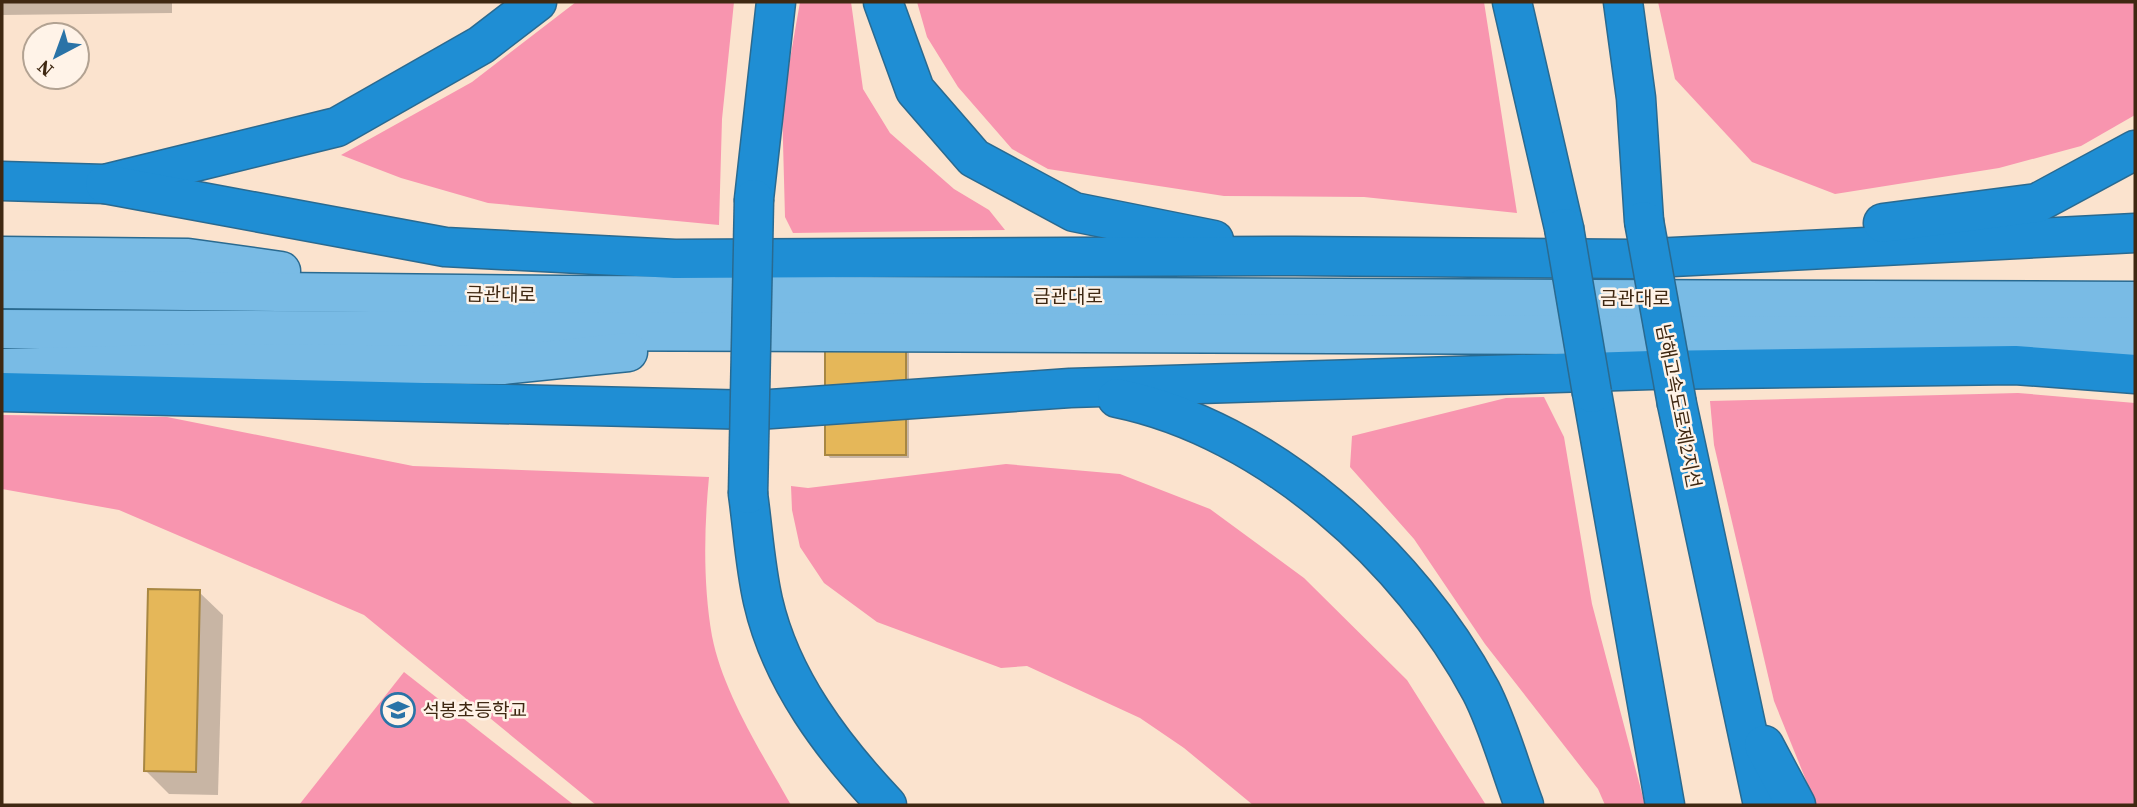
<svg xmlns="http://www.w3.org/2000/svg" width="2137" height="807" viewBox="0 0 2137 807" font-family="'Source Serif 4','Noto Sans KR',serif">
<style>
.green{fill:#f895af}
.shadow{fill:#0003}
.building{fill:#e5b759;stroke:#a88742;stroke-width:2}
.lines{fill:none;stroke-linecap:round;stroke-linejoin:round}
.major-casing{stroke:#2a6a90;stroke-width:41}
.highway-casing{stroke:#2a6a90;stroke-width:41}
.major{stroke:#79bbe5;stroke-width:38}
.highway{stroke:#1f8ed4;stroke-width:38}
.highway-bridge-casing{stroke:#2a6a90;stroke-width:41;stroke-linecap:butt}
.highway-bridge{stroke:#1f8ed4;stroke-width:38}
.labels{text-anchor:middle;stroke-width:5;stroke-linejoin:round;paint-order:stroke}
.street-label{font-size:19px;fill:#3f2812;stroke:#fff3e8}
.poi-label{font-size:19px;fill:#3f2812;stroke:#fff3e8;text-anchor:start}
</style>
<rect width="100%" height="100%" fill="#fbe3ce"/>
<g class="green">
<path d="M 576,2 L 734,2 L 722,119 L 719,225 L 488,203 L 401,178 L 341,155 L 472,82 Z"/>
<path d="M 800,2 L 851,2 L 863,89 L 890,133 L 954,189 L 989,210 L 1005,230 L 793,233 L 785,217 L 782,105 Z"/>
<path d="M 917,2 L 1484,2 L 1517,213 L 1364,197 L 1224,196 L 1048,169 L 1012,149 L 958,87 L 927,37 Z"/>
<path d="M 1658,2 L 2135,2 L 2135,115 L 2081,146 L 1999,168 L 1835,194 L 1752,162 L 1675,79 Z"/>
<path d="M 2018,393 L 2135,403 L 2135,805 L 1816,805 L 1774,701 L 1714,445 L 1710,401 Z"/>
<path d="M 1544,397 L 1564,437 L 1592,604 L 1645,805 L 1605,805 L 1598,789 L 1485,644 L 1414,539 L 1350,467 L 1352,436 L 1506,398 Z"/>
<path d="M 2,415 L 167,417 L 413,466 L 709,477 C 704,529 703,584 712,636 C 723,693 763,755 791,805 L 596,805 L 364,615 L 119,510 L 2,489 Z"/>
<path d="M 1006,464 L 1120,474 L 1210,509 L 1304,578 L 1407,680 L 1486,805 L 1253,805 L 1184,748 L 1140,718 L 1027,666 L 1001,668 L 877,622 L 824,583 L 800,547 L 792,510 L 791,486 L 808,488 Z"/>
<path d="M 404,672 L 574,805 L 299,805 Z"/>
</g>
<g class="shadow">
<path d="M 2,2 L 172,2 L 172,13 L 2,15 Z"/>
<path d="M 905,350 L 909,353 L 909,458 L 830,458 L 827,454 Z"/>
<path d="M 199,592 L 223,615 L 218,795 L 169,794 L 146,771 Z"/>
</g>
<g class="building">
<path d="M 825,347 L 906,348 L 906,455 L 825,455 Z"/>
<path d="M 148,589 L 200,590 L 196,772 L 144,771 Z"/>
</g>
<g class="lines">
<g class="major-casing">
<g id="major">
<path d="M 2,256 L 188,258 L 281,271"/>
<path d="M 2,289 L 562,295 L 2135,301"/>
<path d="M 2,329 L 2135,337"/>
<path d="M 2,368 L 197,363 L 503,365 L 628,352"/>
</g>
</g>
<g class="highway-casing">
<g id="highway">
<path d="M 883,2 L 915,90 L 974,158 L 1074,212 L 1214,240"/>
<path d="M 1512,2 L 1564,228"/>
<path d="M 1623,2 L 1636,98 L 1644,221"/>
<path d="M 2,181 L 105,184 L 337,127 L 481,45 L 537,2"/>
<path d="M 105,184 L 445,247 L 675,259 L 1295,256 L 1634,259 L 2135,233"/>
<path d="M 754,199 L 776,2"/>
<path d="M 1883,223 L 2037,203 L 2135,150"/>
<path d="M 2,392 L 756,410 L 1070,388 L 1651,370 L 2015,365 L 2135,374"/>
<path d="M 1592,393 L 1665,805"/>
<path d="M 1117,398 C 1268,429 1410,558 1481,691 C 1499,726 1510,768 1524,805"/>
<path d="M 1677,404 L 1763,805"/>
<path d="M 748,494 C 753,530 755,566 763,601 C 781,680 833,748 887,805"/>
<path d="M 1764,745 L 1796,805"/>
</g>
</g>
<use href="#major" class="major"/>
<use href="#highway" class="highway"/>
<g class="highway-bridge-casing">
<g id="highway-bridge">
<path d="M 1644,221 L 1677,404"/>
<path d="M 1564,228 L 1592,393"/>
<path d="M 748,494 L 754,199"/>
</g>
</g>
<use href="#highway-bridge" class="highway-bridge"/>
</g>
<defs>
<g id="school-ring" transform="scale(1.75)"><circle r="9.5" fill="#fff3e8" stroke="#2a73a7" stroke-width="1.5"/><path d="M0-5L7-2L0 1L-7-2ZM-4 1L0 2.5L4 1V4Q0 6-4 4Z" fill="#2a73a7"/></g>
</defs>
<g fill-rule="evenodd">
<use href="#school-ring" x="398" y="710"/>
</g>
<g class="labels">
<g class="street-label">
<text transform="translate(501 294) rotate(1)" y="7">금관대로</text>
<text x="1068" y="303">금관대로</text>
<text x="1635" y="305">금관대로</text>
<text transform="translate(1679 406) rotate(79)" y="7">남해고속도로제2지선</text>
</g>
<g class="poi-label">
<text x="422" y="717">석봉초등학교</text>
</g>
</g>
<rect width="2137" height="807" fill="none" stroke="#3f2812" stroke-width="7"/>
<g transform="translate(56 56) rotate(221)"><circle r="33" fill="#fff3e8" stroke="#b2a292" stroke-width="2"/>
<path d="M0-5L12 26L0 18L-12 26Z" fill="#2a73a7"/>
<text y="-10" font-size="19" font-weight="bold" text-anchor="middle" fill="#3f2812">N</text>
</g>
</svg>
